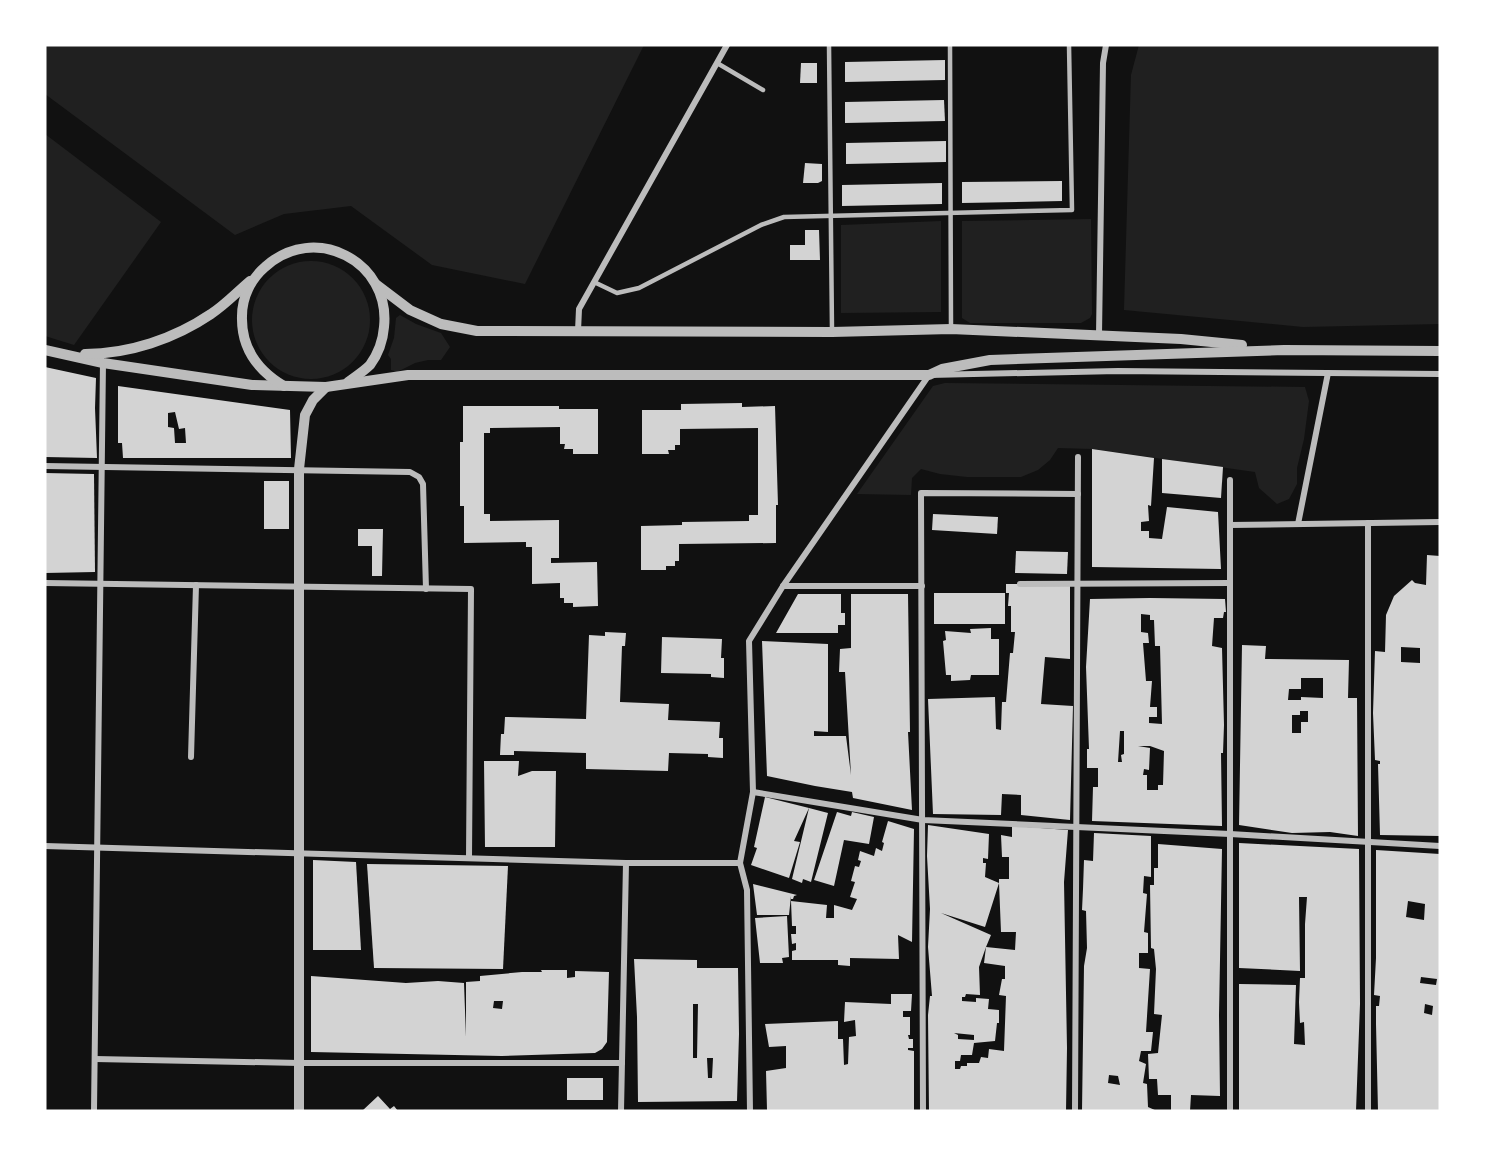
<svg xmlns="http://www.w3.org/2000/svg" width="1485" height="1156" viewBox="0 0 1485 1156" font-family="'Public Sans',sans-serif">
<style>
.green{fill:#202020}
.building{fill:#d3d3d3;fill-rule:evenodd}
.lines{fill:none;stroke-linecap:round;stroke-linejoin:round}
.service{stroke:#bcbcbc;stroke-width:4.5}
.minor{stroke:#bcbcbc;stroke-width:6}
.tertiary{stroke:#bcbcbc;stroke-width:10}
</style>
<rect width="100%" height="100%" fill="#111"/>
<g class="green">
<path d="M 45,45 L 644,45 L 525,284 L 432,265 L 351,206 L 284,214 L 235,235 L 45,94 Z"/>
<path d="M 1139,45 L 1440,45 L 1440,324 L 1303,327 L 1124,310 L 1131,75 Z"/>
<path d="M 45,134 L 161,222 L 74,345 L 45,336 Z"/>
<path d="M 1091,219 L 1092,314 L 1090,318 L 1081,323 L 970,323 L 962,318 L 962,221 Z"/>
<path d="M 941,221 L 941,312 L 841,313 L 841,225 Z"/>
<circle cx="311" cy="320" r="59"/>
<path d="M 400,315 L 416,324 L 441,333 L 450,347 L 441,360 L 428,360 L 415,363 L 397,372 L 391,370 L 391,359 L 388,355 L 394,338 L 396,318 Z"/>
<path d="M 945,383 L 1305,387 L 1309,401 L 1304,439 L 1297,468 L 1297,484 L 1289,499 L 1277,504 L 1259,488 L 1255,472 L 1092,449 L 1058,448 L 1050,460 L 1038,470 L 1021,477 L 967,477 L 940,474 L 921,469 L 912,478 L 911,495 L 857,494 L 933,386 Z"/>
</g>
<g class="building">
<path d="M 945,60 L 945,80 L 845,82 L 845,62 Z"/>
<path d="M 801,63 L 817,63 L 817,83 L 800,83 Z"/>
<path d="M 944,100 L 945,121 L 845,123 L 845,102 Z"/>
<path d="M 946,141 L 946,162 L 846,164 L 846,143 Z"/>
<path d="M 805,163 L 822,164 L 822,181 L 818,183 L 803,183 Z"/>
<path d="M 1062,181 L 1062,201 L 962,203 L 962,182 Z"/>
<path d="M 942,183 L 942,204 L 842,206 L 842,185 Z"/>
<path d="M 805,230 L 819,230 L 820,260 L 790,260 L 790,245 L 805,245 Z"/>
<path d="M 45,367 L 96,378 L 95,408 L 97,458 L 45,457 Z"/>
<path d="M 118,386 L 290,410 L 291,458 L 123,458 L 122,443 L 118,443 ZM 175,412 L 179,429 L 185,428 L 186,443 L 175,443 L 174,428 L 168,427 L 168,413 Z"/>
<path d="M 742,403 L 742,407 L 775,406 L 778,505 L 776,505 L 776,543 L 679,544 L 679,561 L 675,561 L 675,566 L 666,566 L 666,570 L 641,570 L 641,526 L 682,525 L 682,522 L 749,521 L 749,515 L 758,515 L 758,428 L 680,429 L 680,445 L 675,445 L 675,450 L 668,450 L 669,454 L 642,454 L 642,410 L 681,410 L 681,404 Z"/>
<path d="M 463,406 L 559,406 L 559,409 L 598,409 L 598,454 L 573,454 L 573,449 L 564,449 L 565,444 L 560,444 L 560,427 L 490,428 L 490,433 L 484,433 L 484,514 L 490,514 L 490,521 L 559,520 L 559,558 L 551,558 L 551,563 L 597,562 L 598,606 L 573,607 L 573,603 L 564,603 L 564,598 L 560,598 L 560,583 L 532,584 L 532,547 L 526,547 L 526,542 L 464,543 L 464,506 L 460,506 L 460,442 L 463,442 Z"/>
<path d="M 1092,449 L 1154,458 L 1151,506 L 1148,505 L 1149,521 L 1141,522 L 1141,531 L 1149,531 L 1149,538 L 1162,539 L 1167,507 L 1218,512 L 1221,569 L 1092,567 Z"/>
<path d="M 1162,459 L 1223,467 L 1221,498 L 1162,493 Z"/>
<path d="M 45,473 L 94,474 L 95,572 L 45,573 Z"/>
<rect x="264" y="481" width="25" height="48"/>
<path d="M 933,514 L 998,517 L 997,534 L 932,530 Z"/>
<path d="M 358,529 L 383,529 L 382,576 L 372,576 L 372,546 L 358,546 Z"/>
<path d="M 1016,551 L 1068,552 L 1067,574 L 1015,573 Z"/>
<path d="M 1427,555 L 1440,556 L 1440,836 L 1380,835 L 1378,764 L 1380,764 L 1380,761 L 1375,760 L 1373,713 L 1375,651 L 1385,652 L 1386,615 L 1394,596 L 1412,580 L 1415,583 L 1426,585 ZM 1401,647 L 1420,648 L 1420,663 L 1401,662 Z"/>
<path d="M 1006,584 L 1070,584 L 1070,659 L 1045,657 L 1041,704 L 1073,706 L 1070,820 L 1021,815 L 1021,795 L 1002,794 L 1001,815 L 933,814 L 928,699 L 995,697 L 996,729 L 1001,730 L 1002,702 L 1006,702 L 1010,653 L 1013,653 L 1015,632 L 1011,632 L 1011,606 L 1008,606 L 1009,593 L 1006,593 Z"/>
<rect x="934" y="593" width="71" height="31"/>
<path d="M 798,594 L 841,594 L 841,613 L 845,613 L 845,625 L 838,625 L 838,633 L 776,633 Z"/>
<path d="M 851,594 L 908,594 L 910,732 L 908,732 L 912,810 L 853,798 L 852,792 L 815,786 L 767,776 L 762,641 L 828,644 L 828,732 L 814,731 L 814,736 L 846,736 L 851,775 L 845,672 L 839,672 L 840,649 L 851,648 Z"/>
<path d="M 1150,598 L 1225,599 L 1226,612 L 1224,612 L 1223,618 L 1214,618 L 1212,646 L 1222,648 L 1224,725 L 1223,753 L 1221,753 L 1222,826 L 1092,821 L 1093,787 L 1098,787 L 1098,768 L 1087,768 L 1087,749 L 1089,749 L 1086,667 L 1090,599 ZM 1141,614 L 1150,615 L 1150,620 L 1154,620 L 1155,646 L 1160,646 L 1162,724 L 1149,723 L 1149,717 L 1157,717 L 1157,707 L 1150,707 L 1152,681 L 1146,681 L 1143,643 L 1149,643 L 1148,633 L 1141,632 ZM 1120,731 L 1124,731 L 1124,754 L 1121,755 L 1122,762 L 1118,762 ZM 1138,746 L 1150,746 L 1164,751 L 1163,785 L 1158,785 L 1158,790 L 1147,790 L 1147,775 L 1143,775 L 1144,769 L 1149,770 L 1150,748 Z"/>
<path d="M 991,628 L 991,639 L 999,639 L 999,675 L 971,675 L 970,680 L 951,681 L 951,675 L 946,675 L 943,641 L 946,640 L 945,631 L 971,633 L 970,629 Z"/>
<path d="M 605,632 L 626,633 L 625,646 L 622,646 L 620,702 L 669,704 L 668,720 L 720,722 L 719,738 L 723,738 L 723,758 L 708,757 L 708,754 L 669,753 L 668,771 L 586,769 L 586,753 L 514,751 L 514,755 L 500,755 L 501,734 L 504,734 L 505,717 L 586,719 L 589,635 L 605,636 Z"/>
<path d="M 662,637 L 722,639 L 721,658 L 724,658 L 724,678 L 711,677 L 711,674 L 661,673 Z"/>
<path d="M 1242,645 L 1266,646 L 1265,659 L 1349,660 L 1348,698 L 1357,698 L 1358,836 L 1330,832 L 1292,833 L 1239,825 ZM 1301,678 L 1323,678 L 1323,698 L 1301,697 L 1301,700 L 1288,700 L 1289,689 L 1301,689 ZM 1300,711 L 1308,711 L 1308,722 L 1301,722 L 1301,733 L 1292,733 L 1292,715 L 1300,715 Z"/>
<path d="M 484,761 L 519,761 L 518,776 L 532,771 L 556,771 L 555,847 L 485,847 Z"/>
<path d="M 765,797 L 809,808 L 794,841 L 800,842 L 789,878 L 751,865 L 757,848 L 754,847 Z"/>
<path d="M 809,808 L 828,813 L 811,882 L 803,879 L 802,883 L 792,879 Z"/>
<path d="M 837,812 L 851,816 L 852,812 L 874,817 L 869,844 L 844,840 L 834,886 L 814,880 Z"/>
<path d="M 888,821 L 914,829 L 912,942 L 898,935 L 899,959 L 850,958 L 850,966 L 838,965 L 838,960 L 792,960 L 792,951 L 796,950 L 796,943 L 792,944 L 791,934 L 796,934 L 796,926 L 792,926 L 791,901 L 827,905 L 826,918 L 834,918 L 834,905 L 852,910 L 857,899 L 850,897 L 855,882 L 851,881 L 855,866 L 859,867 L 861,861 L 858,860 L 860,851 L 874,856 L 876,848 L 882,851 L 884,843 L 882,842 Z"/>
<path d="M 928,825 L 989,834 L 988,859 L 983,858 L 983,863 L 986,863 L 985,877 L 999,883 L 999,879 L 1009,879 L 1009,857 L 1002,857 L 1001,835 L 1012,837 L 1012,826 L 1068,830 L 1064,882 L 1067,1048 L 1066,1111 L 929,1111 L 928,1015 L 930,996 L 932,996 L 928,947 L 930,909 L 927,856 ZM 999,883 L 1001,932 L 1016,932 L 1015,950 L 986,947 L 991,935 L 941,913 L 985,927 ZM 986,947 L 984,963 L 1005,966 L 1005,979 L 1002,979 L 999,995 L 1006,996 L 1004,1051 L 989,1049 L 988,1058 L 981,1057 L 979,1063 L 967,1063 L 967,1066 L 961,1066 L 960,1069 L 955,1069 L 955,1061 L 960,1061 L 961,1055 L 972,1055 L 974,1043 L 995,1041 L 997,1023 L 999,1023 L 999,1010 L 988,1009 L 989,999 L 976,998 L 976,1002 L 962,1001 L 962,997 L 965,997 L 966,994 L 980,995 L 979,967 ZM 954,1033 L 974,1035 L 974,1040 L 958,1039 L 958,1035 Z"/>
<path d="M 1094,833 L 1151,836 L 1151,877 L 1144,876 L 1143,893 L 1147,894 L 1144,932 L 1148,933 L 1148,953 L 1139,953 L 1139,968 L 1150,969 L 1146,1032 L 1153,1032 L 1151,1051 L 1141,1051 L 1139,1061 L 1146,1064 L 1143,1083 L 1147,1084 L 1148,1107 L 1157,1111 L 1082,1111 L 1084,966 L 1087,948 L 1086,911 L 1082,910 L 1083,889 L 1084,860 L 1093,861 ZM 1109,1075 L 1118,1076 L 1120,1085 L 1108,1083 Z"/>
<path d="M 1239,843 L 1359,849 L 1360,1004 L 1356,1111 L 1239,1111 L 1239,984 L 1296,985 L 1294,1044 L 1305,1045 L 1304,1022 L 1300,1023 L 1299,1002 L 1300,978 L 1305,978 L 1305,924 L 1307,897 L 1299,897 L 1300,971 L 1239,968 Z"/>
<path d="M 1158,844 L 1222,849 L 1219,1015 L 1220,1096 L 1191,1095 L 1190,1111 L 1171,1111 L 1171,1095 L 1158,1095 L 1157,1079 L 1149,1079 L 1148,1054 L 1158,1053 L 1162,1015 L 1154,1014 L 1156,969 L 1154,949 L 1151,948 L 1150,885 L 1154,885 L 1154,868 L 1158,868 Z"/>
<path d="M 1376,850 L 1440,854 L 1440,1111 L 1378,1111 L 1376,1024 L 1376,1006 L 1379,1006 L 1380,996 L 1374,995 L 1376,958 ZM 1408,901 L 1425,904 L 1424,920 L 1406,917 ZM 1421,977 L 1437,979 L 1436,985 L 1420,983 ZM 1425,1004 L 1433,1006 L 1432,1015 L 1424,1013 Z"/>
<path d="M 313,860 L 356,862 L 361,950 L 313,950 Z"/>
<path d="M 367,864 L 508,866 L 503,969 L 374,968 Z"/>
<path d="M 753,884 L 797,895 L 794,896 L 793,899 L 791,899 L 791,896 L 789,915 L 757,915 Z"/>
<path d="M 787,916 L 789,957 L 782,958 L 783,963 L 760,963 L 755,918 Z"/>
<path d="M 634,959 L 697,960 L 697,968 L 738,968 L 739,1034 L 737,1101 L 638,1102 L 637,1017 ZM 693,1004 L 698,1004 L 697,1058 L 693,1058 ZM 707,1058 L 713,1058 L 712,1078 L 708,1078 Z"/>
<path d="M 541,970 L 567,970 L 567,978 L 575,977 L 575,971 L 609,972 L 607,1042 L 602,1049 L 595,1053 L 502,1056 L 311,1052 L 311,976 L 406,983 L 438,981 L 464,983 L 466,1037 L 466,982 L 480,981 L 480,976 L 522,972 L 542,972 ZM 494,1001 L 503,1001 L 502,1009 L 493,1008 Z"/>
<path d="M 891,994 L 912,994 L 911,1011 L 903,1011 L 903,1017 L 910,1017 L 910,1035 L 908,1035 L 909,1039 L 913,1039 L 913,1048 L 908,1048 L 908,1050 L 914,1051 L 914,1111 L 767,1110 L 766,1071 L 786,1068 L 786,1046 L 769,1047 L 765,1024 L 838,1021 L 838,1039 L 843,1039 L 844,1065 L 848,1064 L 849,1037 L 856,1036 L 855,1020 L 844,1022 L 845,1002 L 891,1004 Z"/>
<rect x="567" y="1078" width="36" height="22"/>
<path d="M 378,1096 L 390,1109 L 394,1106 L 398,1111 L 362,1111 Z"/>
</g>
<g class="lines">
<g class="service">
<path d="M 829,45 L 832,330"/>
<path d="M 950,45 L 951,329"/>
<path d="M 717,63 L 763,90"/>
<path d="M 594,282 L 617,293 L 639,288 L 761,225 L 784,217 L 1072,210 L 1069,45"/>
</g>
<g class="minor">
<path d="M 578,331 L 579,309 L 727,45"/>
<path d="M 1099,335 L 1103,63 L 1106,45"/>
<path d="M 45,466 L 410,472 L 419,477 L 423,484 L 426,589"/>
<path d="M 1298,524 L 1328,373"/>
<path d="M 1230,525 L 1440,522"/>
<path d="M 45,583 L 471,589 L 469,858"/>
<path d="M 1020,584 L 1230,583"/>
<path d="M 783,586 L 922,586"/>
<path d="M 191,757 L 196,585"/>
<path d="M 753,792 L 923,820 L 1230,834 L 1440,846"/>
<path d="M 45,846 L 626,863 L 740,863"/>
<path d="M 95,1059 L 299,1063 L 622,1063"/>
<path d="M 94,1111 L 103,362"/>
<path d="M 621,1111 L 626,863"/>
<path d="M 750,1111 L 747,890 L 740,863 L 753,792 L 749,641 L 783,586 L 929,375 L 1118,371 L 1440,374"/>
<path d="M 923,1111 L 921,493 L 1078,494"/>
<path d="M 1075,1111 L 1078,457"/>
<path d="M 1230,1111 L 1230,480"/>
<path d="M 1368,1111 L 1368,523"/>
</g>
<g class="tertiary">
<path d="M 377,285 L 410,310 L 441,324 L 477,331 L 832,332 L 951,329 L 1181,339 L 1242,345"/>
<path d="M 45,350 L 103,363 L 252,385 L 326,387 L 408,375 L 929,375 L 942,369 L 990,360 L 1284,350 L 1440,351"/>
<path d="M 85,354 C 129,354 174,339 211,314 C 225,305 237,292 250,281"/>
<path d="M 284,386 C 257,370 241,348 242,316 C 242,297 251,279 265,267 C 314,222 391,261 384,327 C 383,340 378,354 370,365 C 364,371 355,377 348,382"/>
<path d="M 299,1111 L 299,469 L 305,415 L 313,400 L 326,387"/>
</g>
</g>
<rect width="1485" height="1156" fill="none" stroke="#ffffff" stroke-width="93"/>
</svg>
